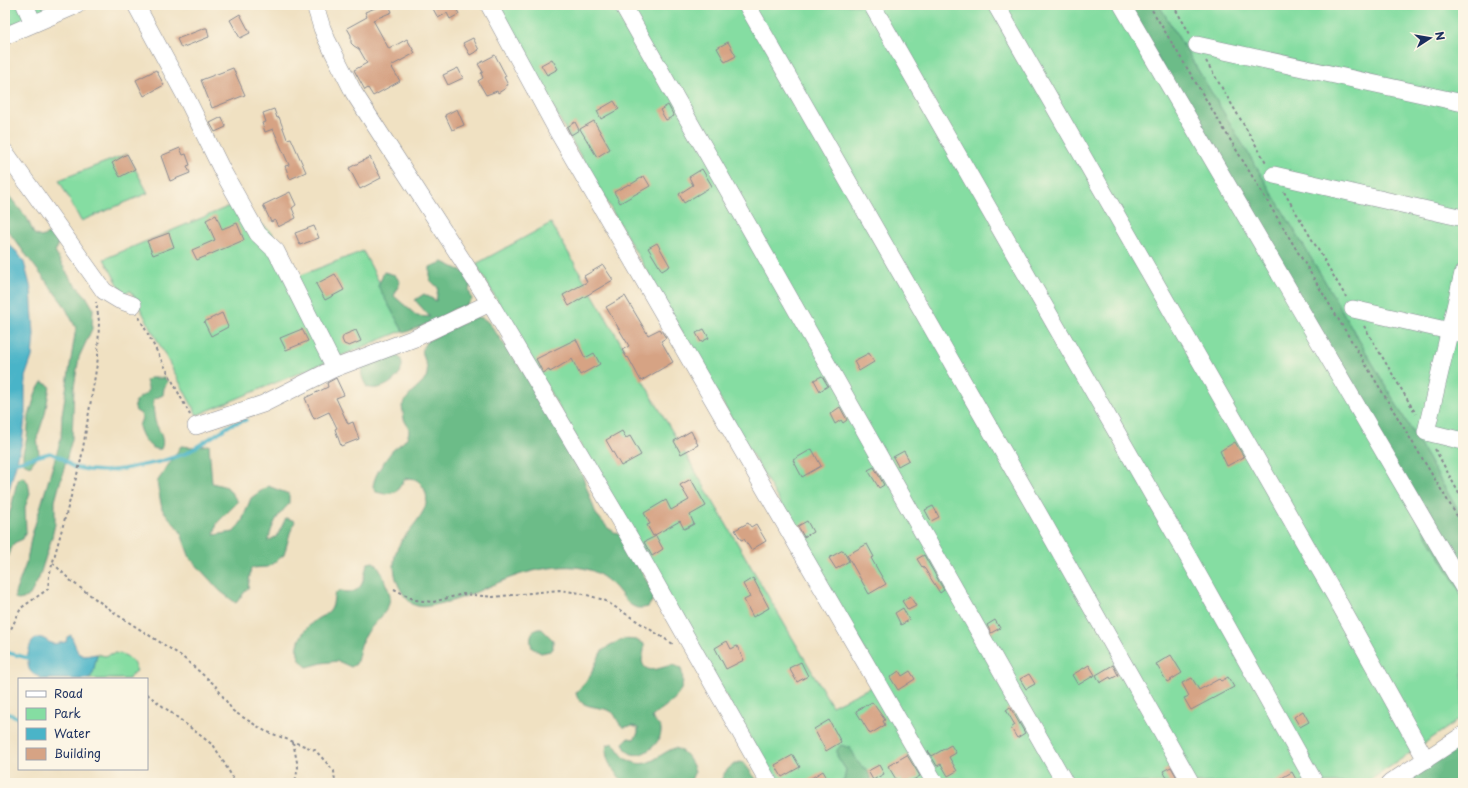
<svg xmlns="http://www.w3.org/2000/svg" width="1468" height="788" viewBox="0 0 1468 788" font-family="'Playpen Sans',sans-serif">
<style>
.green{fill:#85dda2;stroke:#508680}
.forest{fill:#6cbc88;stroke:#447673}
.water{fill:#4ab4c8;stroke:#327293}
.lines{fill:none;stroke-linecap:round;stroke-linejoin:round}
.stream{stroke:#4ab4c8;stroke-width:3.5}
.building{fill:#d6a384}
.minor-casing{stroke:#868890;stroke-width:18}
.path{stroke:#868890;stroke-width:2;stroke-dasharray:3 3;stroke-linecap:butt}
.minor{stroke:#fff;stroke-width:17}
</style>
<rect width="100%" height="100%" fill="#fcf5e5"/>
<filter id="ink" filterUnits="userSpaceOnUse"><feTurbulence type="fractalNoise" baseFrequency=".025" numOctaves="2"/><feDisplacementMap in="SourceGraphic" scale="8" xChannelSelector="R" yChannelSelector="G"/><feConvolveMatrix kernelMatrix="1 2 1 2 8 2 1 2 1" color-interpolation-filters="sRGB"/></filter>
<filter id="wash" filterUnits="userSpaceOnUse"><feTurbulence type="fractalNoise" baseFrequency=".012" numOctaves="4" result="noise"/><feDisplacementMap in="SourceGraphic" scale="16" xChannelSelector="R" yChannelSelector="G"/><feGaussianBlur stdDeviation="0.9" result="paint"/><feColorMatrix in="noise" values="0 0 0 0 0 0 0 0 0 0 0 0 0 0 0 0 0 1.4 0 .05"/><feComposite in="paint" operator="in"/></filter>
<g filter="url(#wash)">
<rect width="100%" height="100%" fill="#f0e1c2"/>
<g class="green">
<path d="M 5,5 L 65,5 L 5,28 Z"/>
<path d="M 496,5 L 1463,5 L 1463,717 L 1366,783 L 941,783 L 568,134 Z"/>
<path d="M 127,154 L 148,193 L 81,221 L 59,180 Z"/>
<path d="M 237,203 L 272,233 L 296,277 L 363,251 L 404,330 L 197,415 L 131,291 L 123,293 L 104,259 Z"/>
<path d="M 551,223 L 832,706 L 873,686 L 929,783 L 776,783 L 476,264 Z"/>
<path d="M 114,653 C 127,654 132,658 137,671 L 131,675 L 129,679 L 89,679 L 93,673 L 97,654 L 105,656 Z"/>
</g>
<g class="forest">
<path d="M 1128,5 L 1159,5 L 1323,278 L 1463,519 L 1463,596 L 1422,527 Z"/>
<path d="M 5,191 L 27,218 L 34,234 L 41,237 L 49,234 L 58,236 L 58,246 L 55,252 L 71,280 L 86,296 L 93,308 L 92,329 L 79,357 L 74,387 L 72,439 L 55,501 L 55,524 L 52,537 L 39,578 L 30,595 L 23,599 L 18,600 L 15,598 L 15,593 L 27,561 L 31,538 L 61,439 L 62,415 L 76,328 L 64,305 L 5,227 Z"/>
<path d="M 443,262 L 466,273 L 471,284 L 469,290 L 472,300 L 467,305 L 454,309 L 439,319 L 404,333 L 378,286 L 384,272 L 395,275 L 400,282 L 394,296 L 417,316 L 430,317 L 415,300 L 424,294 L 436,301 L 438,288 L 430,280 L 430,267 Z"/>
<path d="M 475,317 C 484,317 487,321 492,327 L 530,381 L 574,452 L 596,514 L 608,528 L 621,536 L 652,590 L 654,598 L 648,607 C 629,612 626,598 615,587 C 608,580 599,573 590,570 C 572,564 551,567 533,571 C 500,578 472,598 439,604 C 432,605 425,608 418,606 C 412,605 410,602 406,598 C 396,585 391,568 396,552 C 402,531 441,508 421,484 C 417,479 412,477 405,479 L 396,492 L 385,494 L 376,492 L 373,486 C 375,473 384,462 392,451 C 398,445 409,441 409,430 C 409,427 405,422 404,419 C 403,415 403,410 402,406 C 404,403 406,399 409,396 C 414,389 425,384 427,374 C 430,361 414,352 429,340 Z"/>
<path d="M 393,353 C 417,363 388,395 367,387 C 362,379 360,372 363,364 Z"/>
<path d="M 149,378 L 164,378 L 168,381 L 164,388 L 163,395 L 154,399 L 153,401 C 153,408 154,415 155,421 C 158,430 166,439 161,449 C 150,451 141,436 139,426 L 142,418 L 141,414 L 136,411 C 130,397 146,397 148,391 C 149,388 147,384 146,381 Z"/>
<path d="M 42,382 L 50,386 L 45,414 L 37,438 L 39,454 L 30,466 L 23,463 L 23,453 L 27,438 L 29,416 L 36,392 Z"/>
<path d="M 209,445 L 212,483 L 227,487 L 238,502 L 217,523 L 214,535 L 234,532 L 242,521 L 251,498 L 268,486 L 289,494 L 289,504 C 276,517 273,523 268,541 L 277,536 L 286,518 L 295,521 L 290,533 L 284,555 L 268,567 L 251,568 L 248,588 L 236,603 L 220,591 L 190,558 L 180,531 L 162,509 L 157,482 L 181,446 L 193,447 Z"/>
<path d="M 23,477 L 28,482 L 30,494 L 25,507 L 26,531 L 23,539 L 14,543 L 5,562 L 5,523 L 11,509 L 16,486 L 19,478 Z"/>
<path d="M 373,562 C 379,565 382,573 384,579 C 386,585 390,592 390,597 C 390,613 373,622 366,635 C 359,645 360,653 356,664 L 351,667 L 338,661 L 322,663 L 307,667 C 288,653 301,630 317,619 C 321,616 327,615 330,611 C 334,605 333,600 335,593 C 342,590 344,592 351,592 C 366,589 363,573 368,563 Z"/>
<path d="M 538,629 L 542,629 L 553,640 L 553,649 L 550,651 L 541,653 L 532,648 C 530,640 529,631 538,629 Z"/>
<path d="M 624,639 L 636,640 L 644,644 C 645,651 642,657 642,661 C 645,677 663,666 673,665 L 681,668 C 689,697 668,702 652,717 C 654,723 661,725 661,730 C 662,747 630,768 623,743 L 628,738 L 634,739 L 638,733 L 638,728 L 633,726 L 623,727 C 617,723 617,716 612,712 C 601,705 579,710 576,693 L 590,676 L 601,652 L 610,645 Z"/>
<path d="M 1463,740 L 1463,783 L 1398,783 Z"/>
<path d="M 613,743 C 617,748 621,755 625,758 C 647,773 657,754 675,748 C 686,752 691,760 695,771 L 691,780 L 685,783 L 625,783 C 615,773 603,760 607,745 Z"/>
<path d="M 841,745 L 850,748 C 857,757 855,764 867,769 L 871,779 L 868,782 L 840,783 L 844,780 L 846,770 L 837,756 L 837,750 Z"/>
<path d="M 740,762 L 744,763 L 759,783 L 721,783 C 722,773 730,765 740,762 Z"/>
</g>
<g class="water">
<path d="M 5,241 L 17,252 L 24,262 L 31,289 L 34,334 L 32,357 L 25,377 L 25,418 L 22,442 L 5,505 Z"/>
<path d="M 71,635 L 78,653 L 84,656 L 97,654 L 93,673 L 89,679 L 40,679 L 40,677 C 31,674 28,671 28,661 C 27,654 30,635 42,638 C 46,639 49,643 53,644 C 57,644 62,642 66,642 L 67,637 Z"/>
</g>
<g class="lines">
<g class="stream">
<path d="M 17,462 L 50,453 L 62,458 L 73,467 L 89,470 L 105,471 L 123,469 L 159,462 L 187,453 L 232,424 L 246,420"/>
<path d="M 5,652 L 28,658"/>
<path d="M 5,712 L 19,718"/>
</g>
</g>
<g id="blocks">
<g class="building">
<path d="M 383,5 L 389,5 L 392,12 L 373,20 L 389,49 L 407,39 L 415,53 L 391,66 L 400,81 L 373,96 L 368,88 L 365,90 L 354,70 L 367,63 L 359,49 L 354,46 L 351,43 L 351,35 L 347,28 L 367,17 L 365,12 Z"/>
<path d="M 431,5 L 463,5 L 456,8 L 459,14 L 450,19 L 447,13 L 438,18 Z"/>
<path d="M 240,14 L 250,33 L 240,38 L 230,20 Z"/>
<path d="M 205,28 L 207,28 L 209,37 L 181,48 L 177,39 Z"/>
<path d="M 473,38 L 479,50 L 470,55 L 463,43 Z"/>
<path d="M 728,42 L 736,56 L 725,62 L 717,48 Z"/>
<path d="M 495,55 L 506,76 L 504,77 L 508,85 L 505,86 L 506,88 L 498,93 L 497,91 L 486,95 L 478,81 L 483,78 L 481,73 L 483,72 L 478,64 Z"/>
<path d="M 552,59 L 558,69 L 547,75 L 541,65 Z"/>
<path d="M 233,68 L 245,95 L 212,108 L 201,80 Z"/>
<path d="M 458,68 L 463,78 L 448,85 L 443,75 Z"/>
<path d="M 156,70 L 164,85 L 144,96 L 136,80 Z"/>
<path d="M 614,101 L 619,109 L 601,119 L 597,111 Z"/>
<path d="M 668,105 L 674,116 L 666,120 L 660,110 Z"/>
<path d="M 274,109 L 277,118 L 279,117 L 287,139 L 291,138 L 306,172 L 290,179 L 285,166 L 289,165 L 273,129 L 265,132 L 262,123 L 266,122 L 263,113 Z"/>
<path d="M 457,109 L 464,125 L 452,130 L 445,115 Z"/>
<path d="M 222,117 L 226,127 L 215,132 L 210,123 Z"/>
<path d="M 594,121 L 610,149 L 597,157 L 580,129 Z"/>
<path d="M 575,122 L 579,130 L 571,135 L 567,127 Z"/>
<path d="M 180,148 L 183,155 L 186,154 L 190,165 L 187,166 L 190,173 L 170,181 L 161,156 Z"/>
<path d="M 127,154 L 135,169 L 120,177 L 112,163 Z"/>
<path d="M 370,157 L 381,178 L 360,189 L 349,168 Z"/>
<path d="M 702,169 L 712,186 L 684,203 L 679,194 L 693,185 L 689,177 Z"/>
<path d="M 644,176 L 650,186 L 620,203 L 614,192 L 629,184 L 630,185 Z"/>
<path d="M 290,192 L 296,205 L 292,208 L 296,218 L 278,227 L 275,220 L 271,222 L 263,205 Z"/>
<path d="M 216,215 L 222,229 L 237,223 L 244,240 L 197,260 L 192,250 L 215,240 L 206,220 Z"/>
<path d="M 314,226 L 319,238 L 300,245 L 295,233 Z"/>
<path d="M 169,233 L 174,247 L 153,255 L 147,241 Z"/>
<path d="M 657,243 L 670,266 L 662,271 L 648,248 Z"/>
<path d="M 603,265 L 613,280 L 569,306 L 563,295 L 587,282 L 584,276 Z"/>
<path d="M 335,274 L 344,290 L 325,300 L 316,284 Z"/>
<path d="M 625,296 L 648,335 L 660,329 L 666,338 L 661,341 L 673,362 L 641,381 L 628,357 L 627,358 L 622,350 L 629,346 L 606,307 Z"/>
<path d="M 222,313 L 228,327 L 211,336 L 204,322 Z"/>
<path d="M 302,329 L 308,341 L 286,350 L 280,338 Z"/>
<path d="M 704,329 L 709,338 L 701,342 L 696,333 Z"/>
<path d="M 356,330 L 361,341 L 349,346 L 344,344 L 342,339 L 344,335 Z"/>
<path d="M 576,339 L 585,358 L 594,353 L 600,364 L 580,375 L 572,359 L 550,372 L 549,370 L 543,373 L 536,359 Z"/>
<path d="M 869,353 L 874,362 L 859,371 L 854,361 Z"/>
<path d="M 822,376 L 828,386 L 820,391 L 814,380 Z"/>
<path d="M 336,378 L 344,395 L 336,398 L 348,424 L 353,422 L 359,439 L 341,446 L 335,429 L 337,428 L 329,412 L 314,419 L 305,398 L 328,387 L 327,383 Z"/>
<path d="M 840,407 L 847,420 L 843,423 L 841,420 L 835,424 L 830,414 Z"/>
<path d="M 622,431 L 626,438 L 630,436 L 641,455 L 621,466 L 606,440 Z"/>
<path d="M 691,431 L 698,445 L 681,454 L 674,441 Z"/>
<path d="M 1235,442 L 1244,457 L 1227,466 L 1220,451 Z"/>
<path d="M 812,449 L 821,466 L 802,477 L 793,460 Z"/>
<path d="M 904,451 L 909,460 L 898,466 L 893,457 Z"/>
<path d="M 874,467 L 884,485 L 879,488 L 868,470 Z"/>
<path d="M 691,479 L 706,506 L 690,515 L 694,524 L 684,529 L 680,521 L 653,536 L 647,525 L 650,524 L 644,513 L 666,500 L 671,510 L 689,500 L 680,485 Z"/>
<path d="M 933,506 L 939,517 L 931,521 L 925,510 Z"/>
<path d="M 807,521 L 813,532 L 804,537 L 798,526 Z"/>
<path d="M 748,523 L 751,527 L 756,524 L 766,541 L 751,550 L 744,539 L 741,540 L 735,530 Z"/>
<path d="M 656,536 L 663,549 L 652,556 L 644,542 Z"/>
<path d="M 867,544 L 874,557 L 871,558 L 886,584 L 869,594 L 847,555 Z"/>
<path d="M 843,550 L 849,561 L 836,569 L 829,558 Z"/>
<path d="M 924,555 L 944,590 L 940,593 L 923,566 L 922,567 L 917,559 Z"/>
<path d="M 753,578 L 769,608 L 753,617 L 744,600 L 750,597 L 743,584 Z"/>
<path d="M 910,596 L 916,606 L 908,610 L 902,601 Z"/>
<path d="M 903,608 L 909,620 L 901,625 L 895,613 Z"/>
<path d="M 995,620 L 1000,628 L 991,633 L 987,625 Z"/>
<path d="M 727,641 L 731,649 L 737,646 L 744,660 L 726,669 L 715,648 Z"/>
<path d="M 1171,655 L 1182,673 L 1167,682 L 1156,664 Z"/>
<path d="M 801,662 L 808,676 L 797,682 L 789,668 Z"/>
<path d="M 1089,665 L 1095,675 L 1078,685 L 1072,675 Z"/>
<path d="M 1113,665 L 1118,675 L 1111,679 L 1110,677 L 1100,683 L 1096,675 Z"/>
<path d="M 899,671 L 902,676 L 910,671 L 915,679 L 898,690 L 890,677 Z"/>
<path d="M 1029,674 L 1035,684 L 1026,689 L 1020,679 Z"/>
<path d="M 1228,677 L 1234,687 L 1191,710 L 1184,698 L 1189,696 L 1182,683 L 1192,678 L 1199,690 L 1219,679 L 1221,681 Z"/>
<path d="M 872,702 L 885,720 L 883,721 L 885,725 L 870,734 L 856,711 Z"/>
<path d="M 1010,707 L 1025,733 L 1017,738 L 1011,728 L 1015,725 L 1006,710 Z"/>
<path d="M 1303,711 L 1309,722 L 1300,727 L 1294,717 Z"/>
<path d="M 829,720 L 841,742 L 826,751 L 814,729 Z"/>
<path d="M 951,745 L 956,753 L 949,757 L 957,771 L 948,776 L 941,764 L 937,766 L 928,751 L 932,756 Z"/>
<path d="M 793,755 L 800,767 L 782,777 L 775,765 Z"/>
<path d="M 907,755 L 920,776 L 908,783 L 902,783 L 900,779 L 897,781 L 888,766 Z"/>
<path d="M 879,765 L 884,774 L 873,780 L 868,771 Z"/>
<path d="M 1171,767 L 1180,783 L 1170,783 L 1163,771 Z"/>
<path d="M 823,771 L 830,783 L 803,783 Z"/>
<path d="M 1292,772 L 1298,783 L 1273,783 Z"/>
</g>
</g>
</g>
<g filter="url(#ink)">
<use href="#blocks" fill-opacity="0" stroke="#868890" stroke-width="1"/>
<g class="lines">
<g class="minor-casing">
<g id="minor">
<path d="M 25,5 L 33,23"/>
<path d="M 136,5 L 187,99 L 223,172 L 258,234 L 276,251 L 335,368"/>
<path d="M 315,5 L 322,28 L 327,40 L 354,93 L 490,303 L 633,543 L 769,783"/>
<path d="M 489,5 L 558,132 L 935,783"/>
<path d="M 623,5 L 1065,783"/>
<path d="M 747,5 L 1037,511 L 1191,783"/>
<path d="M 872,5 L 1187,555 L 1315,783"/>
<path d="M 996,5 L 1334,594 L 1426,760"/>
<path d="M 1122,5 L 1463,587"/>
<path d="M 5,36 L 77,5"/>
<path d="M 1197,45 L 1463,103"/>
<path d="M 5,152 L 104,291 L 119,300 L 133,305"/>
<path d="M 1274,175 L 1463,218"/>
<path d="M 1463,273 L 1426,432 L 1463,441"/>
<path d="M 1353,309 L 1463,334"/>
<path d="M 196,426 L 263,404 L 335,368 L 415,338 L 490,303"/>
<path d="M 1390,783 L 1463,735"/>
</g>
</g>
<g class="path">
<path d="M 1149,5 L 1463,526"/>
<path d="M 1173,5 L 1190,34"/>
<path d="M 1206,61 L 1267,164"/>
<path d="M 1284,192 L 1346,297"/>
<path d="M 139,317 L 190,415"/>
<path d="M 1364,326 L 1416,414"/>
<path d="M 1435,449 L 1463,501"/>
<path d="M 53,563 L 71,581 L 119,616 L 180,655 L 215,685 L 233,711 L 265,731 L 315,750 L 334,771 L 335,783"/>
<path d="M 394,589 L 415,600 L 433,602 L 463,594 L 493,597 L 559,590 L 580,593 L 604,600 L 673,644"/>
<path d="M 7,633 L 11,629 L 21,608 L 48,589 L 49,576 L 81,460 L 98,358 L 99,321 L 96,302"/>
<path d="M 147,694 L 214,746 L 236,783"/>
<path d="M 293,742 L 298,767 L 295,783"/>
</g>
<use href="#minor" class="minor"/>
</g>
</g>
<rect width="1468" height="788" fill="none" stroke="#fcf5e5" stroke-width="20"/>
<rect x="18" y="678" width="130" height="92" fill="#fcf5e5" stroke="#a2a6af"/>
<rect x="26" y="691" width="20" height="6" fill="#ffffff" stroke="#a2a6af"/>
<text x="54" y="698" font-size="12" fill="#1b2f5e">Road</text>
<rect x="26" y="708" width="20" height="12" fill="#85dda2" stroke="#a2a6af"/>
<text x="54" y="718" font-size="12" fill="#1b2f5e">Park</text>
<rect x="26" y="728" width="20" height="12" fill="#4ab4c8" stroke="#a2a6af"/>
<text x="54" y="738" font-size="12" fill="#1b2f5e">Water</text>
<rect x="26" y="748" width="20" height="12" fill="#d6a384" stroke="#a2a6af"/>
<text x="54" y="758" font-size="12" fill="#1b2f5e">Building</text>
<g transform="translate(1430 38) rotate(78)" stroke="#fcf5e5" stroke-width="3" paint-order="stroke">
<path d="M0-3L7 15L0 10L-7 15Z" fill="#1b2f5e"/>
<text y="-6" font-size="11" font-weight="bold" text-anchor="middle" fill="#1b2f5e">N</text>
</g>
</svg>
